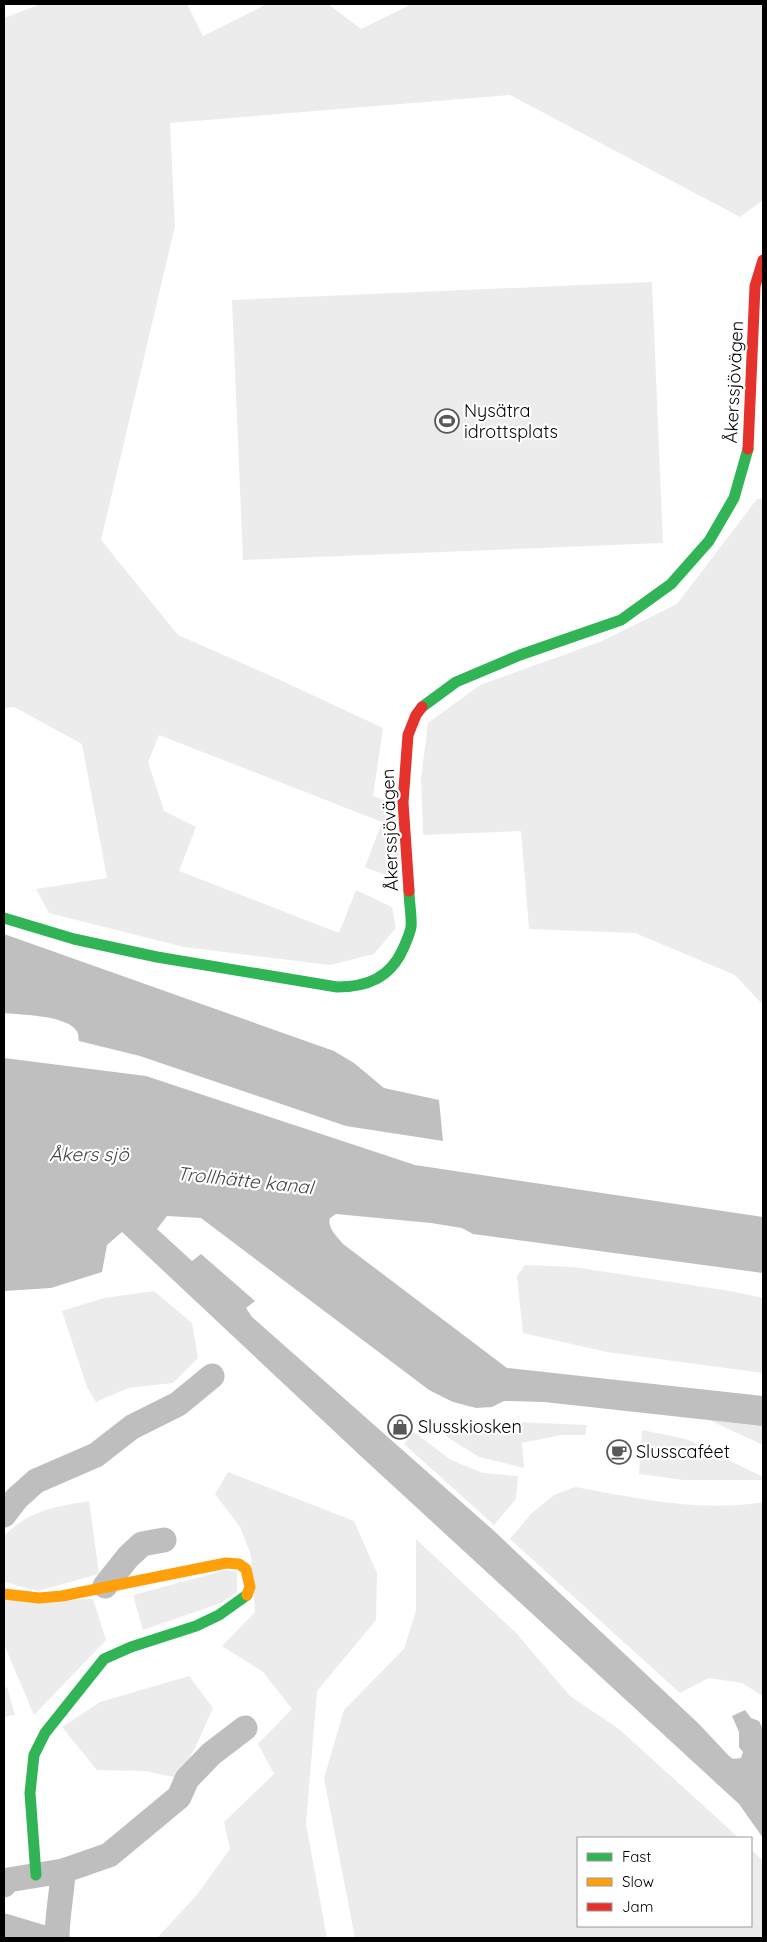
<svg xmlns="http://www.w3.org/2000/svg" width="767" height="1942" viewBox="0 0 767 1942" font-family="Quicksand,sans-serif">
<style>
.green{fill:#ececec}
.water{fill:#bfbfbf}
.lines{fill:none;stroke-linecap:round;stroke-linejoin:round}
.street{stroke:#bebebe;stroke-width:25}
.fast{stroke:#30b455;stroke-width:11}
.slow{stroke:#ff9f0a;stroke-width:11}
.jam{stroke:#e5322d;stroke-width:11}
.labels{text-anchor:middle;stroke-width:4.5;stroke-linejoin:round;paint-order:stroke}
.street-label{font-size:18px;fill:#000;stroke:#fff}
.poi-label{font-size:18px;fill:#000;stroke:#fff;text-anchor:start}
.water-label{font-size:19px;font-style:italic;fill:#444;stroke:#fff}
</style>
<rect width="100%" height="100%" fill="#fff"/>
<g class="green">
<path d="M 41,4 L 187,4 L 203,36 L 267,4 L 328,4 L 361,29 L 412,4 L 763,4 L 763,200 L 740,217 L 510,95 L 170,123 L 175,226 L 101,540 L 178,635 L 278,679 L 383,728 L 373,796 L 396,804 L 399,857 L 393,878 L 365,867 L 382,822 L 159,735 L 148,762 L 164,811 L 196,827 L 179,871 L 339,933 L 356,890 L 392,907 L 396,928 L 374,954 L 330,965 L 184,947 L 49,913 L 36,889 L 107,878 L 82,744 L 14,707 L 4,708 L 4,18 Z"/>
<path d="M 652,282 L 663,543 L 243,560 L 232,300 Z"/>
<path d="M 757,499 L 763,499 L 763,1005 L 735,975 L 635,933 L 529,929 L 521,831 L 423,835 L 421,779 L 428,723 L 480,685 L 602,641 L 677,604 Z"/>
<path d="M 525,1265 L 574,1267 L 730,1291 L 763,1298 L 763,1373 L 607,1352 L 523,1333 L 517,1276 Z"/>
<path d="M 154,1291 L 192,1323 L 198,1358 L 173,1383 L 128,1388 L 96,1402 L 87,1387 L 62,1311 L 104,1298 Z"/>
<path d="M 709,1420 L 763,1425 L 763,1445 Z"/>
<path d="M 443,1421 L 462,1427 L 516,1422 L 587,1425 L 585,1435 L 561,1435 L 522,1443 L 524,1468 L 479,1457 L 447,1437 Z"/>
<path d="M 642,1430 L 686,1439 L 763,1477 L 763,1480 L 684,1480 L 639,1474 Z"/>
<path d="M 414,1432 L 451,1460 L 483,1473 L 518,1476 L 516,1499 L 494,1525 L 404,1444 Z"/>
<path d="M 228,1472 L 354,1521 L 377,1573 L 376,1620 L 317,1691 L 306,1824 L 327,1938 L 157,1938 L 196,1896 L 230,1849 L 224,1822 L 274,1774 L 258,1744 L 292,1709 L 263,1672 L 222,1646 L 255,1612 L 251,1555 L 240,1527 L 215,1494 Z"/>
<path d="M 575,1487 C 637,1498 700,1513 763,1502 L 763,1696 L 742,1683 L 709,1678 L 680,1693 L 510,1539 L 532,1513 L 554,1495 Z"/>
<path d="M 89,1501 L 99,1574 L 38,1591 L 4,1582 L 4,1536 C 30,1510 54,1507 89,1501 Z"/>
<path d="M 416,1539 L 516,1633 L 570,1696 L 619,1729 L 739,1838 L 578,1838 L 578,1926 L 751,1926 L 751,1849 L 763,1861 L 763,1938 L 355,1938 L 324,1778 L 344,1710 L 404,1649 L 416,1611 Z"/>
<path d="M 226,1570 L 237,1572 L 237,1592 L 221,1603 L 143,1630 L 133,1595 Z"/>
<path d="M 93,1599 L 106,1640 L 34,1715 L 4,1644 L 4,1600 Z"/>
<path d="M 189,1676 L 213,1708 L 195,1748 L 178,1778 L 145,1771 L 97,1770 L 62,1727 L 100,1702 Z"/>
<path d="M 7,1687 L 15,1715 L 4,1717 L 4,1688 Z"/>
</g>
<g class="water">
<path d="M 4,934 L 334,1051 L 354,1063 L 384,1088 L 439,1100 L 443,1141 L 346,1126 L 140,1056 L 79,1041 C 78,1037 79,1034 76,1030 C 64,1015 22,1015 4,1013 Z"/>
<path d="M 4,1058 L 146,1076 L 415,1165 L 763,1217 L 763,1273 L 473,1234 L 462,1228 L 431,1223 L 336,1214 L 330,1218 C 327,1228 337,1236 343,1244 L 507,1368 L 763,1396 L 763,1426 L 544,1402 L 504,1401 L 492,1407 L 476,1408 L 453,1402 L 429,1390 L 201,1218 L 167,1216 L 157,1229 L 192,1261 L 201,1254 L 255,1301 L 246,1308 L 252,1317 L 493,1530 L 699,1724 L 729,1756 L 733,1759 L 741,1758 L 743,1752 L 739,1747 L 739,1732 L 732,1716 L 745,1710 L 751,1718 L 759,1721 L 763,1729 L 763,1838 L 739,1804 L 366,1461 L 122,1232 L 107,1245 L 102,1272 L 51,1288 L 4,1291 Z"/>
</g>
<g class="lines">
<g class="street">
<path d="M 4,1515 L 17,1498 L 36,1481 L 96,1455 L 132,1427 L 178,1404 L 212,1376"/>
<path d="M 105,1586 L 128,1557 L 142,1544 L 164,1540"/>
<path d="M 4,1885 L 8,1880 L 63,1871 L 109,1855 L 179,1797 L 187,1779 L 211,1754 L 245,1728"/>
<path d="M 4,1926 L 44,1938"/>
<path d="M 57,1938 C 57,1916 62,1894 63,1871"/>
</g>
<g class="fast">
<path d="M 422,707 L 456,682 L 520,655 L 621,620 L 671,584 L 709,541 L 734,498 L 748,449"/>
<path d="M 4,918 L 74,939 L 157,957 L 337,987 C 367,987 390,978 403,949 C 406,942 410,934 411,927 C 412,916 409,903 409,891"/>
<path d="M 36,1875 L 30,1793 L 34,1755 L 45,1733 L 104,1659 L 131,1647 L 196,1626 L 219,1615 L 247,1595"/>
</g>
<path class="slow" d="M 4,1594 L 39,1598 L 62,1596 L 226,1563 L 239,1564 L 246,1569 L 250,1587 L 247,1595"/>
<g class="jam">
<path d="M 748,449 L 755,286 L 763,260"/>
<path d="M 409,891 L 403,802 L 408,735 L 416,715 L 422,707"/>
</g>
</g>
<defs>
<g id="stadium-ring" transform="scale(1.25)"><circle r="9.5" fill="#fff" stroke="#595959" stroke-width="1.5"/><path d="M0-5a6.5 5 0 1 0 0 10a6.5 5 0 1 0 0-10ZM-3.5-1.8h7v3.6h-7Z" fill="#595959"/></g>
<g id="shop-ring" transform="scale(1.25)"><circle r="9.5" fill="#fff" stroke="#595959" stroke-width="1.5"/><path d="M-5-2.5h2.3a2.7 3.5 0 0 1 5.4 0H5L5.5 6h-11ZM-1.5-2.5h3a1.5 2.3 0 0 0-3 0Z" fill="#595959"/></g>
<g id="cafe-ring" transform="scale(1.25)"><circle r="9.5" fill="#fff" stroke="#595959" stroke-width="1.5"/><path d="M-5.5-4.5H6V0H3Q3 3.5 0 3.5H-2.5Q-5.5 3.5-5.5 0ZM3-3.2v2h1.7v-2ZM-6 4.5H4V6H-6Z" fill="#595959"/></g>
</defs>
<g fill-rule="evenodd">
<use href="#stadium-ring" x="447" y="421"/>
<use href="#shop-ring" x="400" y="1427"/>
<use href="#cafe-ring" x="619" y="1452"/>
</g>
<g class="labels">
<g class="street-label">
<text transform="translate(734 382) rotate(-87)" y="6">Åkerssjövägen</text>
<text transform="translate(390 830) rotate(-92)" y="6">Åkerssjövägen</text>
</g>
<g class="poi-label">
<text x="464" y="417">Nysätra<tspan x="464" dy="21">idrottsplats</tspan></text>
<text x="418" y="1433">Slusskiosken</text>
<text x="636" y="1458">Slusscaféet</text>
</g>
<g class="water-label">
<text x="89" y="1161">Åkers sjö</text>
<text transform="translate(245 1180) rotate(6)" y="7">Trollhätte kanal</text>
</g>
</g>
<rect width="767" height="1942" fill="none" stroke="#000000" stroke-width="10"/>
<rect x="577" y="1837" width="175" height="90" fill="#ffffff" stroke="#999999"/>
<rect x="587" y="1853" width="25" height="8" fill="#30b455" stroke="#999999"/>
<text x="622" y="1862" font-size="15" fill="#000000">Fast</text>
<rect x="587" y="1878" width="25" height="8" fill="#ff9f0a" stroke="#999999"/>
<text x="622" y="1887" font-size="15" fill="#000000">Slow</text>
<rect x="587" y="1903" width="25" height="8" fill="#e5322d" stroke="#999999"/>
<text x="622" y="1912" font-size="15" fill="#000000">Jam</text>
</svg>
